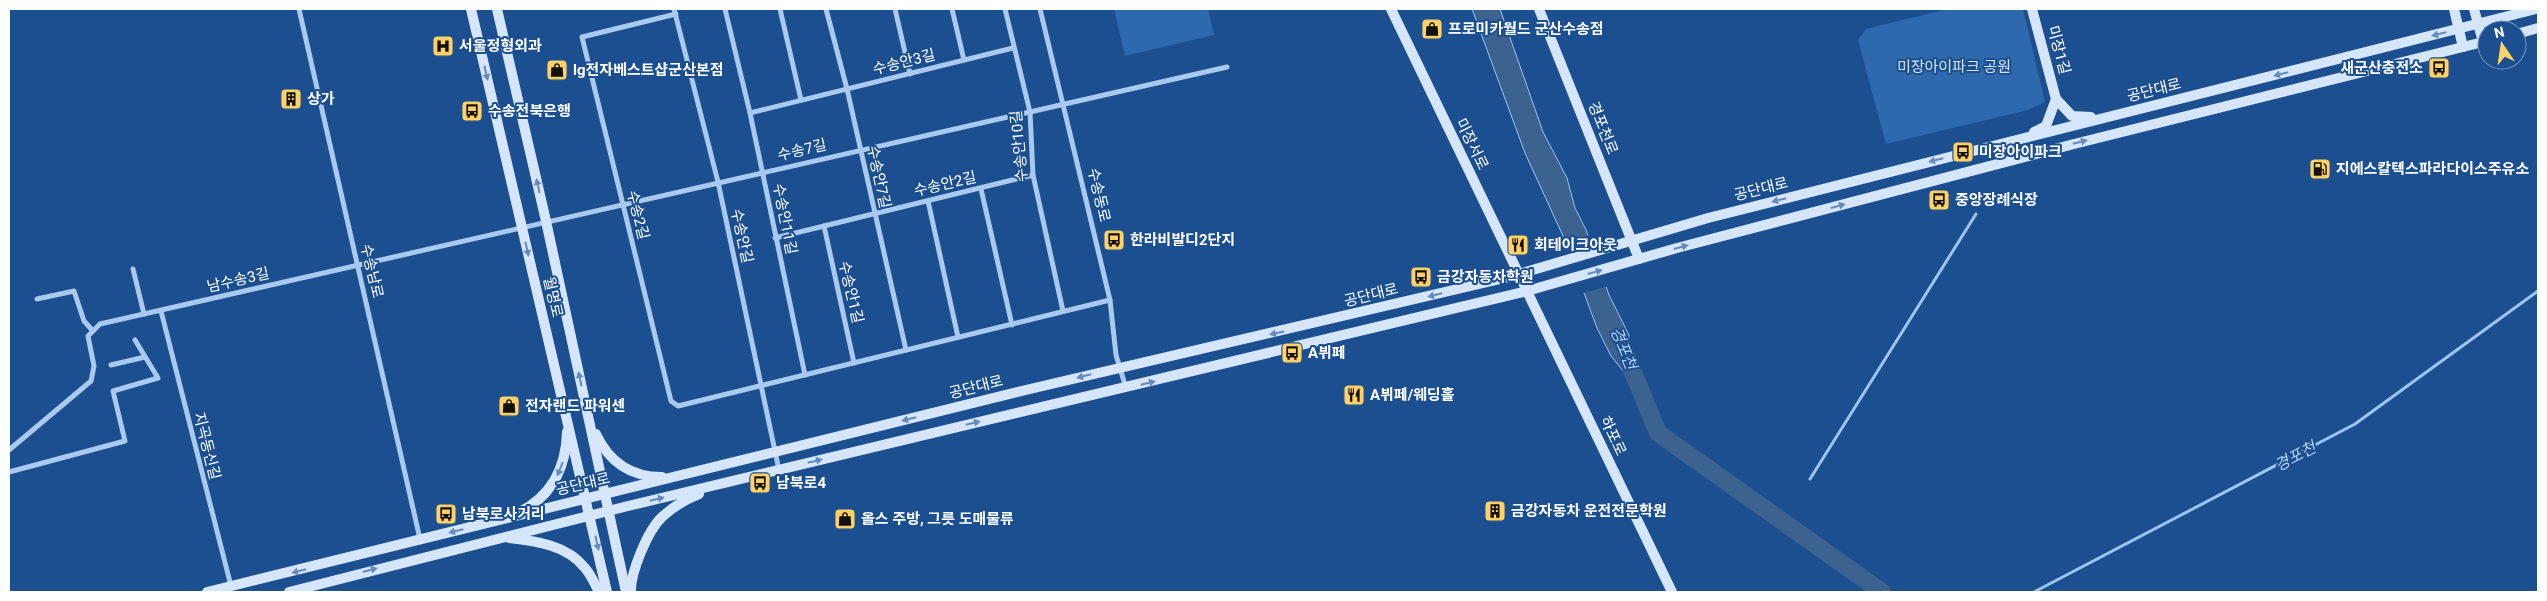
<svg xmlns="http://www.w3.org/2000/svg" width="2547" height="601" viewBox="0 0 2547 601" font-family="Roboto,'Noto Sans KR',sans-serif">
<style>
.green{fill:#2e69ad}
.water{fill:#3c6290;stroke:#9cc4f0}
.pier{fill:#1b4f8f}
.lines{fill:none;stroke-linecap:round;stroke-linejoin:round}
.stream{stroke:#9cc4f0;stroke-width:3}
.river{stroke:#3c6290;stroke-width:18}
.street{stroke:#a9c9ee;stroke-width:5}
.secondary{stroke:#d6e6fa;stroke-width:10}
.oneway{fill:#668bba}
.labels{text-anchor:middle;stroke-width:4;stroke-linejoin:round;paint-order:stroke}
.poi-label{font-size:15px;font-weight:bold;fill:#fff;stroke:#1b4f8f;text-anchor:start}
.street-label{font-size:15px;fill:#fff;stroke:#1b4f8f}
.park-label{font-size:15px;fill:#cfe3fa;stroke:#1b4f8f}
.water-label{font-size:16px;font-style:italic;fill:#b5d3f5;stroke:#1b4f8f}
</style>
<rect width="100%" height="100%" fill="#1b4f8f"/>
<g class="green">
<path d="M 1114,9 L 1208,9 L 1214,35 L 1125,56 Z"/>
<path d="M 1948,9 L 2023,9 L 2045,102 L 2028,110 L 1886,144 L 1858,40 L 1866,29 Z"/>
</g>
<path class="water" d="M 1472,9 L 1500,9 L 1543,132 L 1567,178 L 1575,208 L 1586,230 L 1609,295 L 1629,335 L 1632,382 L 1611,356 L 1597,328 L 1563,236 L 1525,153 Z"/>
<path class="pier" d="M 1590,235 L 1609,286 L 1580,294 L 1563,243 Z"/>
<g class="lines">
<g class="stream">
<path d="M 1810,479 L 1976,214"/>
<path d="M 2034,592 L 2355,424 L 2538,291"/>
</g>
<path class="river" d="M 1623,348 L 1658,433 L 1882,592"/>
<g class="street">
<path d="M 299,9 L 420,539"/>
<path d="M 674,9 L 718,182 L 779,470"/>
<path d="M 725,9 L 750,113 L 805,375"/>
<path d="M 780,9 L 801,100"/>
<path d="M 826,9 L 847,89 L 906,350"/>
<path d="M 895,9 L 910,74"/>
<path d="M 952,9 L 964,60"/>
<path d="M 1005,9 L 1030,112 L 1033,175 L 1063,311"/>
<path d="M 1040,9 L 1110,300 L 1116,355 L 1126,388"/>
<path d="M 676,14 L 582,37 L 671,401 L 678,406 L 1110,300"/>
<path d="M 750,113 L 1013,48"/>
<path d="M 981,189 L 1012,325"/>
<path d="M 928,201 L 958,337"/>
<path d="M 824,226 L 854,363"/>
<path d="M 775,238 L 1033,175"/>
<path d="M 133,269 L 144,314"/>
<path d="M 37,299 L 74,291 L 84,321 L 93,331"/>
<path d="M 161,311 L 231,586"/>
<path d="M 111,365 L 145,357"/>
<path d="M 9,450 L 91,381 L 94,366 L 88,336 L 100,324 L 1227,67"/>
<path d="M 9,472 L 125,441 L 113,391 L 158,378 L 135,340"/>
</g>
<g class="secondary">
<path d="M 471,9 L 607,592"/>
<path d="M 497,9 L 546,221 L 626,592"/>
<path d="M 1391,9 L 1672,592"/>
<path d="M 1539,9 L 1639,259"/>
<path d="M 2032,9 L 2056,99 L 2072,116 L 2091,117"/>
<path d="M 2454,9 L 2463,47"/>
<path d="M 2474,9 L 2483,42"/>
<path d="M 2517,34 L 2538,28"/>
<path d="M 2034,132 L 2046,126 L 2056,99"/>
<path d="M 596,434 C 609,462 631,477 662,477"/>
<path d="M 518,513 C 551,497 566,468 567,432"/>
<path d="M 509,538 C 536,541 567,545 585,568 C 591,575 595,584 599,592"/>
<path d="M 207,592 L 1030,389 L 1509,277 L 1708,218 L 2536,9"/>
<path d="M 289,592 L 628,506 L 1527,291 L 1677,248 L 2074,144 L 2487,41"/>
<path d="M 631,592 C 630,573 648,530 662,517 C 673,507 686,499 699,494"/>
</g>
</g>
<defs><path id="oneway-solid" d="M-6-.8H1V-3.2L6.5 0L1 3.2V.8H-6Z" transform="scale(1.25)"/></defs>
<g class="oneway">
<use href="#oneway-solid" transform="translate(2439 34) rotate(166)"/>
<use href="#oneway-solid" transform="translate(486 73) rotate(77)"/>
<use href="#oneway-solid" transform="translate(2281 74) rotate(166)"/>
<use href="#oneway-solid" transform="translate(2080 142) rotate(-14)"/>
<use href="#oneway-solid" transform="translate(1936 160) rotate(166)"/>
<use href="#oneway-solid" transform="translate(538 186) rotate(-103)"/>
<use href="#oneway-solid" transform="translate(1779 200) rotate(166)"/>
<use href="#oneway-solid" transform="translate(1838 206) rotate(-15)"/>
<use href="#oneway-solid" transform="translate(1681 247) rotate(-15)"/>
<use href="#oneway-solid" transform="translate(527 249) rotate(77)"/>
<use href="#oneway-solid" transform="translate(1595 272) rotate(-16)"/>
<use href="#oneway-solid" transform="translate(1435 295) rotate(166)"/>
<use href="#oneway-solid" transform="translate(1277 333) rotate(168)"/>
<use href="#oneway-solid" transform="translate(1084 376) rotate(166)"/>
<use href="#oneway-solid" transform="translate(580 379) rotate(-102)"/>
<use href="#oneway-solid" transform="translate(1148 383) rotate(-14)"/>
<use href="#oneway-solid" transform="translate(909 419) rotate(166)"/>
<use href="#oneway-solid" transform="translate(973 423) rotate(-13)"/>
<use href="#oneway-solid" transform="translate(815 461) rotate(-13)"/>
<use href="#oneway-solid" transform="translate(560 469) rotate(112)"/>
<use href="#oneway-solid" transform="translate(657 499) rotate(-13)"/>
<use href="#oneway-solid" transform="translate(456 531) rotate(166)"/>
<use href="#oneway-solid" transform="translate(597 543) rotate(78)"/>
<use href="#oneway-solid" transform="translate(370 570) rotate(-15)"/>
<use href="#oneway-solid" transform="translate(299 571) rotate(166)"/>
</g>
<defs>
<g id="shop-square" transform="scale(1.125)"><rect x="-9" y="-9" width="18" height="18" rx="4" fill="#ffd166" stroke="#1b4f8f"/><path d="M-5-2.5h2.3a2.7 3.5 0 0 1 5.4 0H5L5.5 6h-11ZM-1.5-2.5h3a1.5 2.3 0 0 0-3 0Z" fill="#111"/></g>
<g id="hospital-square" transform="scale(1.125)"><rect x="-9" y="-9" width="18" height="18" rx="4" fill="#ffd166" stroke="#1b4f8f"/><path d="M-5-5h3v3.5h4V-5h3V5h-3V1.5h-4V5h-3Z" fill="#111"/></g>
<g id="bus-square" transform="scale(1.125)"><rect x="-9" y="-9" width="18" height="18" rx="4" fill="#ffd166" stroke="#1b4f8f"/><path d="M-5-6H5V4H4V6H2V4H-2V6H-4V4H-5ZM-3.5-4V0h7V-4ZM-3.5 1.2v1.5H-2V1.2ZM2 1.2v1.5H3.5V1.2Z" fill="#111"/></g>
<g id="building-square" transform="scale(1.125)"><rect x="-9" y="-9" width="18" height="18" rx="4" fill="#ffd166" stroke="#1b4f8f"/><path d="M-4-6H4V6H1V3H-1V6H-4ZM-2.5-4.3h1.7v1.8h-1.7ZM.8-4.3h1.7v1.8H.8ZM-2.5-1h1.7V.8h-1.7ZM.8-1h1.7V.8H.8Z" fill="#111"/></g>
<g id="fuel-square" transform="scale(1.125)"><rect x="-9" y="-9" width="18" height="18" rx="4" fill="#ffd166" stroke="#1b4f8f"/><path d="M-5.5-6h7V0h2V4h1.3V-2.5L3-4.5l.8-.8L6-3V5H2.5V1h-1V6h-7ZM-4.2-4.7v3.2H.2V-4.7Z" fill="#111"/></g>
<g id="restaurant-square" transform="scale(1.125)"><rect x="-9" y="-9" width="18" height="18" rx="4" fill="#ffd166" stroke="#1b4f8f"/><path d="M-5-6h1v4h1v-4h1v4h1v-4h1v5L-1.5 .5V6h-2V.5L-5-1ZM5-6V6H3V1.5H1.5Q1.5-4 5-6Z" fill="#111"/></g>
</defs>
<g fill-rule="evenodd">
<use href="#shop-square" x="1432" y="29"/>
<use href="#hospital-square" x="443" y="46"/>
<use href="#bus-square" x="2439" y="68"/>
<use href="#shop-square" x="557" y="70"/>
<use href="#building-square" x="291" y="99"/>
<use href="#bus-square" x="472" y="111"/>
<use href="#bus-square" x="1963" y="152"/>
<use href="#fuel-square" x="2320" y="169"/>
<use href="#bus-square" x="1939" y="200"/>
<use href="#bus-square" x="1114" y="240"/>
<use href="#restaurant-square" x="1518" y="245"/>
<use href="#bus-square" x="1421" y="277"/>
<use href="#bus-square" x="1292" y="353"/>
<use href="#restaurant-square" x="1354" y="395"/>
<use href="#shop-square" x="509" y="406"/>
<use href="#bus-square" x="760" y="483"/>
<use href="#building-square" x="1495" y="511"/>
<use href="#bus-square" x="446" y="514"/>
<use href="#shop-square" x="845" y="519"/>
</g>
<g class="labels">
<g class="poi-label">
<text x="1448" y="34">프로미카월드 군산수송점</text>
<text x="459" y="51">서울정형외과</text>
<text x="2423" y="73" text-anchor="end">새군산충전소</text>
<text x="573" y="75">lg전자베스트샵군산본점</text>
<text x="307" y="104">상가</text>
<text x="488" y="116">수송전북은행</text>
<text x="1979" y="157">미장아이파크</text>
<text x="2336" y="174">지에스칼텍스파라다이스주유소</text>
<text x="1955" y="205">중앙장례식장</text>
<text x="1130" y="245">한라비발디2단지</text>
<text x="1534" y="250">회테이크아웃</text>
<text x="1437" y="282">금강자동차학원</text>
<text x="1308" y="358">A뷔페</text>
<text x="1370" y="400">A뷔페/웨딩홀</text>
<text x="525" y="411">전자랜드 파워센</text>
<text x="776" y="488">남북로4</text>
<text x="1511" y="516">금강자동차 운전전문학원</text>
<text x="462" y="519">남북로사거리</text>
<text x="861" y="524">올스 주방, 그릇 도매물류</text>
</g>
<g class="street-label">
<text transform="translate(2059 50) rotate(75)" y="5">미장1길</text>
<text transform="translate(904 62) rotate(-14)" y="5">수송안3길</text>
<text transform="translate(2154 90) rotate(-14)" y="5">공단대로</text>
<text transform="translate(1603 128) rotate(68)" y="5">경포천로</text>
<text transform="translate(1472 144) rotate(64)" y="5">미장서로</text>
<text transform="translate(1019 146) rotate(-95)" y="5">수송안10길</text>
<text transform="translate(802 150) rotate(-13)" y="5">수송7길</text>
<text transform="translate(879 177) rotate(78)" y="5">수송안7길</text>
<text transform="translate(945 184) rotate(-13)" y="5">수송안2길</text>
<text transform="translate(1761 189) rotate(-14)" y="5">공단대로</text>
<text transform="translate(1099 195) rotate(77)" y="5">수송동로</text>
<text transform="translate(638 215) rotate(76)" y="5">수송2길</text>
<text transform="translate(785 219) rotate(79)" y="5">수송안11길</text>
<text transform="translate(742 236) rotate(78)" y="5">수송안길</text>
<text transform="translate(372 271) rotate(77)" y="5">수송남로</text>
<text transform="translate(238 280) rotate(-13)" y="5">남수송3길</text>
<text transform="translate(851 292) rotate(77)" y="5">수송안1길</text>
<text transform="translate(1371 295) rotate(-14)" y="5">공단대로</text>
<text transform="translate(553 297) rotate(77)" y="5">월명로</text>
<text transform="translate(976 387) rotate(-14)" y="5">공단대로</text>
<text transform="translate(1613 436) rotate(65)" y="5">하포로</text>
<text transform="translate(207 446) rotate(76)" y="5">지곡동신길</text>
<text transform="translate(583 484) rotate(-13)" y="5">공단대로</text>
</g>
<g class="park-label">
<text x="1954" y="72">미장아이파크 공원</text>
</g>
<g class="water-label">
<text transform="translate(1624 348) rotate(68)" y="6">경포천</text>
<text transform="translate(2295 456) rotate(-28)" y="6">경포천</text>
</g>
</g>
<rect width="2547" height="601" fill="none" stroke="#ffffff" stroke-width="20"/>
<g transform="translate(2502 45) rotate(347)"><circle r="24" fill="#1b4f8f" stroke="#7695bc"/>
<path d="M0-4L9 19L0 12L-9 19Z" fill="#ffd166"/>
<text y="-8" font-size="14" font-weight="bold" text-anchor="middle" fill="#ffffff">N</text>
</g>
</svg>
